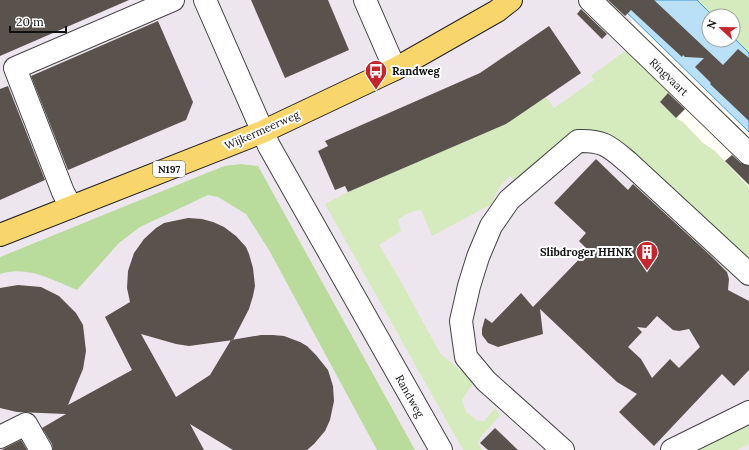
<svg xmlns="http://www.w3.org/2000/svg" width="749" height="450" viewBox="0 0 749 450" font-family="Lora,serif">
<style>
.industrial{fill:#eee6ef}
.green{fill:#d5ebbd}
.forest{fill:#b9dc9c}
.water{fill:#b9e0f7;stroke:#3f96cf}
.building{fill:#5a524d;fill-rule:evenodd}
.lines{fill:none;stroke-linecap:round;stroke-linejoin:round}
.minor-casing{stroke:#444;stroke-width:24}
.major-casing{stroke:#222;stroke-width:24}
.minor{stroke:#fff;stroke-width:22}
.major{stroke:#f9d66b;stroke-width:22}
.labels{text-anchor:middle;stroke-width:4;stroke-linejoin:round;paint-order:stroke}
.shield{fill:#fff;stroke:#585858;stroke-width:1}
.shield-label{font-size:10px;font-weight:bold;fill:#111}
.poi-label{font-size:11px;font-weight:bold;fill:#111;stroke:#fff;text-anchor:start}
.street-label{font-size:11px;fill:#111;stroke:#fff}
</style>
<rect width="100%" height="100%" fill="#fffdf5"/>
<path class="industrial" d="M 0,0 L 624,0 L 662,111 L 749,190 L 749,450 L 0,450 Z"/>
<g class="green">
<path d="M 697,0 L 749,0 L 749,53 L 733,37 L 733,16 L 713,16 Z"/>
<path d="M 633,45 L 668,86 L 669,93 L 660,102 L 676,118 L 683,122 L 703,143 L 715,151 L 749,187 L 749,269 L 610,136 L 518,183 L 510,176 C 502,183 495,193 492,204 L 432,236 L 421,210 C 412,211 405,214 398,220 L 401,231 L 379,245 L 395,271 L 440,353 L 474,382 L 462,400 L 466,412 L 478,421 L 484,421 L 495,408 L 500,415 L 480,438 L 478,443 L 482,450 L 463,450 L 325,204 L 348,192 L 507,123 L 546,97 L 554,108 L 594,80 L 591,76 Z"/>
<path d="M 749,421 L 749,444 L 737,450 L 698,450 Z"/>
</g>
<path class="forest" d="M 241,164 L 258,166 L 415,450 L 377,450 L 269,250 L 246,214 L 218,197 L 208,195 L 140,227 L 119,243 L 77,290 C 53,280 27,265 0,274 L 0,257 L 224,166 Z"/>
<path class="water" d="M 614,0 L 697,0 L 713,16 L 709,16 L 709,40 L 733,40 L 733,37 L 749,53 L 749,132 Z"/>
<g class="building">
<path d="M 0,0 L 129,0 L 0,56 Z"/>
<path d="M 251,0 L 328,0 L 349,50 L 285,78 Z"/>
<path d="M 608,0 L 654,0 L 723,65 L 738,49 L 749,58 L 749,121 L 710,84 L 711,83 L 695,67 L 704,58 L 685,57 L 683,55 L 682,57 L 631,10 L 625,16 Z"/>
<path d="M 581,9 L 607,34 L 602,39 L 577,14 Z"/>
<path d="M 158,21 L 193,102 L 186,120 L 68,170 L 31,76 Z"/>
<path d="M 549,26 L 581,73 L 506,124 L 348,192 L 345,186 L 335,190 L 318,151 L 328,146 L 325,141 L 480,73 Z"/>
<path d="M 8,86 L 45,180 L 0,200 L 0,89 Z"/>
<path d="M 668,93 L 685,109 L 676,118 L 660,102 Z"/>
<path d="M 732,155 L 741,163 L 749,166 L 749,185 L 725,161 Z"/>
<path d="M 596,159 L 628,190 L 633,184 L 711,256 L 727,272 L 729,279 L 728,290 L 749,301 L 749,370 L 734,386 L 722,374 L 654,446 L 619,412 L 637,394 L 617,382 L 540,309 L 543,334 L 498,347 L 488,343 L 482,335 L 482,329 L 485,318 L 492,323 L 521,293 L 533,307 L 588,250 L 579,241 L 586,233 L 554,203 ZM 657,316 L 673,330 L 679,331 L 689,329 L 700,347 L 679,368 L 670,359 L 652,378 L 641,359 L 628,347 L 642,332 L 637,327 L 646,328 Z"/>
<path d="M 188,218 L 202,219 L 213,222 L 224,227 L 236,236 L 246,247 L 249,254 L 253,268 L 255,286 L 253,296 L 249,309 L 233,340 L 189,346 L 176,344 L 141,334 L 176,397 L 210,375 L 231,340 L 261,335 L 273,335 L 284,336 L 300,342 L 307,346 L 316,355 L 328,370 L 333,386 L 334,401 L 330,420 L 325,431 L 314,444 L 307,450 L 233,450 L 190,424 L 204,450 L 53,450 L 52,444 L 42,428 L 66,414 L 17,412 L 0,408 L 0,288 L 18,285 L 41,287 L 59,296 L 76,313 L 83,325 L 86,351 L 83,369 L 68,405 L 132,370 L 105,317 L 130,302 L 127,288 L 128,271 L 134,253 L 144,239 L 156,228 L 164,223 Z"/>
<path d="M 495,428 L 518,450 L 488,450 L 480,443 Z"/>
<path d="M 21,440 L 27,450 L 2,450 L 5,448 Z"/>
</g>
<g class="lines">
<g class="minor-casing">
<g id="minor">
<path d="M 205,0 L 269,146 L 441,450"/>
<path d="M 365,0 L 395,69"/>
<path d="M 590,0 L 749,154"/>
<path d="M 71,207 L 63,192 L 15,68 L 173,0"/>
<path d="M 0,437 L 26,424 L 41,450"/>
<path d="M 563,450 L 486,381 L 466,357 L 461,321 L 469,286 L 478,257 L 491,226 L 509,200 L 578,141 C 604,140 610,147 629,163 L 749,274"/>
<path d="M 672,450 L 749,412"/>
</g>
</g>
<g class="major-casing">
<path id="major" d="M 0,235 L 262,132 L 395,69 L 497,11 L 511,0"/>
</g>
<use href="#minor" class="minor"/>
<use href="#major" class="major"/>
</g>
<defs>
<g id="bus-pin" transform="scale(1.15)"><path d="M0 17L-7.5 6A9.5 9.5 0 1 1 7.5 6Z" fill="#c4262e" stroke="#fff"/><path d="M-5-6H5V4H4V6H2V4H-2V6H-4V4H-5ZM-3.5-4V0h7V-4ZM-3.5 1.2v1.5H-2V1.2ZM2 1.2v1.5H3.5V1.2Z" fill="#fff"/></g>
<g id="building-pin" transform="scale(1.15)"><path d="M0 17L-7.5 6A9.5 9.5 0 1 1 7.5 6Z" fill="#c4262e" stroke="#fff"/><path d="M-4-6H4V6H1V3H-1V6H-4ZM-2.5-4.3h1.7v1.8h-1.7ZM.8-4.3h1.7v1.8H.8ZM-2.5-1h1.7V.8h-1.7ZM.8-1h1.7V.8H.8Z" fill="#fff"/></g>
</defs>
<g fill-rule="evenodd">
<use href="#bus-pin" x="376" y="71"/>
<use href="#building-pin" x="647" y="252"/>
</g>
<g class="labels">
<rect class="shield" x="153" y="161" width="32" height="16" rx="3"/>
<g class="shield-label">
<text x="169" y="173">N197</text>
</g>
<g class="poi-label">
<text x="392" y="75">Randweg</text>
<text x="632" y="256" text-anchor="end">Slibdroger HHNK</text>
</g>
<g class="street-label">
<text transform="translate(669 77) rotate(44)" y="4">Ringvaart</text>
<text transform="translate(262 130) rotate(-24)" y="4">Wijkermeerweg</text>
<text transform="translate(410 396) rotate(61)" y="4">Randweg</text>
</g>
</g>
<g transform="translate(721 28) rotate(292)"><circle r="19" fill="#ffffff" stroke="#a0a0a0"/>
<path d="M0-3L7 15L0 10L-7 15Z" fill="#c4262e"/>
<text y="-6" font-size="11" font-weight="bold" text-anchor="middle" fill="#111111">N</text>
</g>
<path d="M10 26v6h56v-6" fill="none" stroke="#111111" stroke-width="2"/>
<text x="16" y="26" font-size="12" fill="#111111" stroke="#ffffff" stroke-width="3" paint-order="stroke">20 m</text>
</svg>
